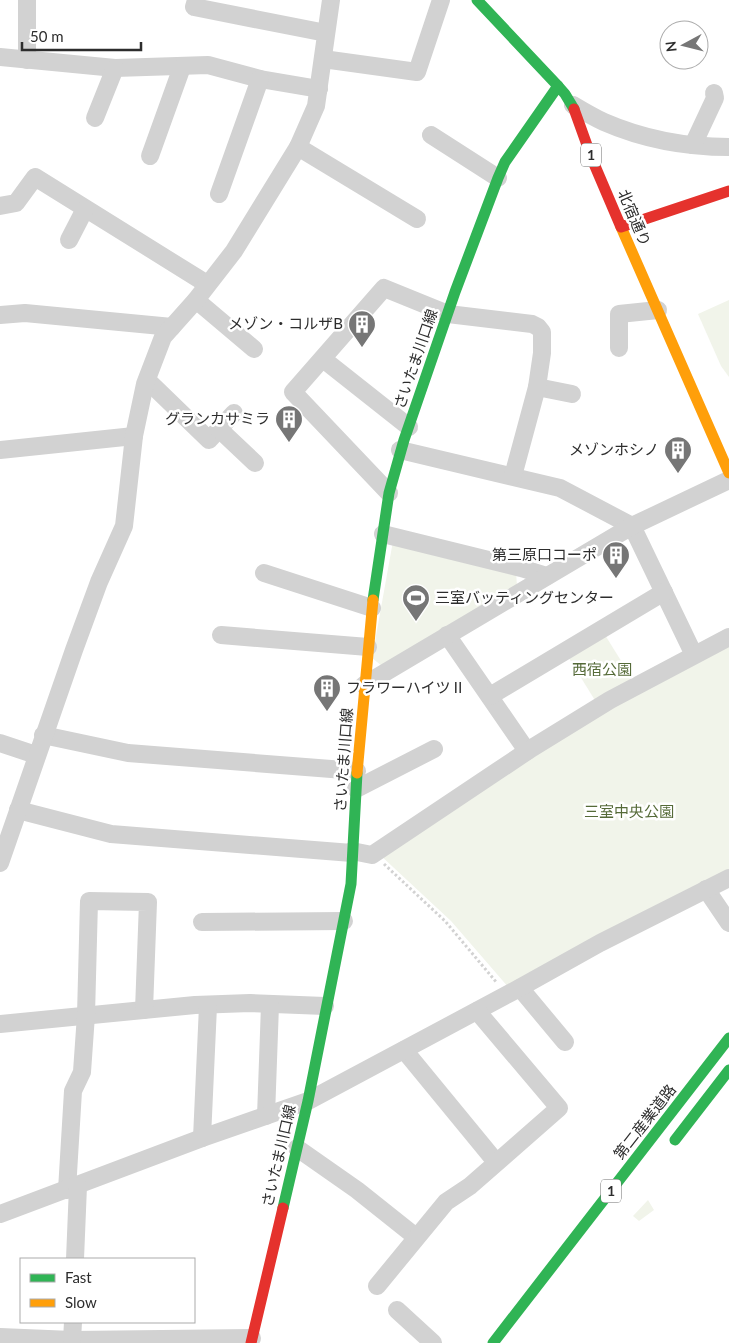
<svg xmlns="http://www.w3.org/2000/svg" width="729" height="1343" viewBox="0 0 729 1343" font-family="Lato,'Noto Sans JP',sans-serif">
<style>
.green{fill:#f1f4ea}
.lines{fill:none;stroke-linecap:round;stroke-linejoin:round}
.path{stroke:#d2d2d2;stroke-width:3;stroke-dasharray:2.5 2.5;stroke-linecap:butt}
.street{stroke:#d2d2d2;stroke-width:18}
.fast{stroke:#30b455;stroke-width:11}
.slow{stroke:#ff9f0a;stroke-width:11}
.jam{stroke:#e5322d;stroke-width:11}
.labels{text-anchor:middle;stroke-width:5;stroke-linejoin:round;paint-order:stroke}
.shield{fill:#fff;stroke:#6c6c6c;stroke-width:1}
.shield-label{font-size:14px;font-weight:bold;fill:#2d2d2d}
.street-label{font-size:15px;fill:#2d2d2d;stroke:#fff}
.poi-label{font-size:15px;fill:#2d2d2d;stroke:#fff;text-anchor:end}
.park-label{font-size:15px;fill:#556a38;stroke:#fff}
</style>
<rect width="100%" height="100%" fill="#fff"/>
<g class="green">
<path d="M 729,300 L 729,377 L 721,366 L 698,314 Z"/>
<path d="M 393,541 L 516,572 L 517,586 L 382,666 L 372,658 Z"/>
<path d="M 605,635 L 633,680 L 596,702 L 567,655 Z"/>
<path d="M 729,643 L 729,873 L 509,988 L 451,921 L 379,854 L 608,708 Z"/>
<path d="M 648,1200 L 654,1210 L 639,1221 L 633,1216 Z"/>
</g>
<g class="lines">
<path class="path" d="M 384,864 L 445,921 L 497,983"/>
<g class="street">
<path d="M 27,0 L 27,60"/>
<path d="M 196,0 L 194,7 L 326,33"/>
<path d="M 0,57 L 115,68 L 208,65 L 260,79 L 319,89"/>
<path d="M 323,59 L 417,72 L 441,0"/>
<path d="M 573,105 C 583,111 593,117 604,122 C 643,139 686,147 729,147"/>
<path d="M 95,118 L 115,68"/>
<path d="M 431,135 L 498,178"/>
<path d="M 693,145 L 715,98 L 714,93"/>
<path d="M 298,147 L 417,219"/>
<path d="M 150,156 L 182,67"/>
<path d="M 219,194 L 260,79"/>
<path d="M 0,206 L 16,203 L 35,177 L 207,284"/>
<path d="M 69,240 L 85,209"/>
<path d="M 196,300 L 254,349"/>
<path d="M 0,315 L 25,313 L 172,327"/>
<path d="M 619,348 L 619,314 L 658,310"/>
<path d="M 323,359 L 409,427"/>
<path d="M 147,380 L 209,440 L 234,413"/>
<path d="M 537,387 L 572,394"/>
<path d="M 219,429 L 255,463"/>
<path d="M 0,450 L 134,436"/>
<path d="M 400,450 L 560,488 L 632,526 L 694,655"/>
<path d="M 389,493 L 293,392 L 384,288 L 448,314 L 532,324 L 538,327 L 542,332 L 542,353 L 537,387 L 513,476"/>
<path d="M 383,534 L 521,568 L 547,576"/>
<path d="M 264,573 L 372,608"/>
<path d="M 221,635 L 368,647"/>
<path d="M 447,635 L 527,751"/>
<path d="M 364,685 L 632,526 L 729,480"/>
<path d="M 490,696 L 664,592"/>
<path d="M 43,735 L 128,753 L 357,771"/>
<path d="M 0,743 L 36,755"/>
<path d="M 356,789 L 434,749"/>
<path d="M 18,810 L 111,834 L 352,853"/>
<path d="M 352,851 L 372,855 L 532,748 L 610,700 L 729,637"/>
<path d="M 0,863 L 74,650 L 99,582 L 124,526 L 134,436 L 145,384 L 163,337 L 196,300 L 234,251 L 298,147 L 316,106 L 331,0"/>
<path d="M 706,889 L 729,923"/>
<path d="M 202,922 L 344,921"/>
<path d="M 520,988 L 565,1042"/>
<path d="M 0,1024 L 195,1005 L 250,1003 L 325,1006"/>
<path d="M 404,1050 L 496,1162"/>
<path d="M 266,1116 L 270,1005"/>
<path d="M 202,1138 L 208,1006"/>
<path d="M 297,1148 L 357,1190 L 416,1237"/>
<path d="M 67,1190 L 73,1091 L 82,1072 L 86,1015 L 89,901 L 148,902 L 144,1010"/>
<path d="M 0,1214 L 202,1138 L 308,1101 L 512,992 L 600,943 L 729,878"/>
<path d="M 75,1259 L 78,1186"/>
<path d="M 377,1286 L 446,1202 L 470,1186 L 559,1108 L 477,1011"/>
<path d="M 397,1310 L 433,1343"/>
<path d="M 0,1337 L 72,1340 L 252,1338"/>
<path d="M 72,1340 L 73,1322"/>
</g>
<g class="fast">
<path d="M 477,0 L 558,86"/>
<path d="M 373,600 L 389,493 L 404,440 L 455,292 L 498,178 L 505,162 L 558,86 L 565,94 L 574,109"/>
<path d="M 675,1140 L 729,1070"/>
<path d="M 283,1208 L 308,1101 L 351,884 L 357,773"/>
<path d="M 493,1343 L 729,1038"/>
</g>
<g class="slow">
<path d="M 621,227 L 729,473"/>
<path d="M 357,773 L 373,600"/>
</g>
<g class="jam">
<path d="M 574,109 L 592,159 L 621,227 L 729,191"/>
<path d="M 251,1343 L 283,1208"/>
</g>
</g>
<defs>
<g id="building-pin" transform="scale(1.4375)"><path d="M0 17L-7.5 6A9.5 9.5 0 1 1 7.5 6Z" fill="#767676" stroke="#fff"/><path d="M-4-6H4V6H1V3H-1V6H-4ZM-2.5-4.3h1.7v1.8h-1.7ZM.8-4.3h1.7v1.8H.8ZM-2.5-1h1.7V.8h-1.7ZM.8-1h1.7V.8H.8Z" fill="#fff"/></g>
<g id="stadium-pin" transform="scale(1.4375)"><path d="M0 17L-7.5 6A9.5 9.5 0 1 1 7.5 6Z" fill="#767676" stroke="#fff"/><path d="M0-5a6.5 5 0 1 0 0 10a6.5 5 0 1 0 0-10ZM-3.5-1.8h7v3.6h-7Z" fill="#fff"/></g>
</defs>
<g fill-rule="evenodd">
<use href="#building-pin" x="362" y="324"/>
<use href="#building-pin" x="289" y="419"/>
<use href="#building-pin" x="678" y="450"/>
<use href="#building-pin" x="616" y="555"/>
<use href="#stadium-pin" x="416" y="598"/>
<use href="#building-pin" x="327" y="688"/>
</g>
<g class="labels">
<g class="shield">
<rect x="581" y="143.5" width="20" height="23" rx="4"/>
<rect x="601" y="1179.5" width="20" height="23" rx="4"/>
</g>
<g class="shield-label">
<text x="591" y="160">1</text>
<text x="611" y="1196">1</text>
</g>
<g class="street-label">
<text transform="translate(634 218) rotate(67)" y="5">北宿通り</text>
<text transform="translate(416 359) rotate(-71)" y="5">さいたま川口線</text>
<text transform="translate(344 760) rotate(-86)" y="5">さいたま川口線</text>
<text transform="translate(645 1122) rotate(-52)" y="5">第二産業道路</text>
<text transform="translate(279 1156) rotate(-77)" y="5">さいたま川口線</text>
</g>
<g class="poi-label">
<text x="343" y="329">メゾン・コルザB</text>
<text x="270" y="424">グランカサミラ</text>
<text x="659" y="455">メゾンホシノ</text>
<text x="597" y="560">第三原口コーポ</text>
<text x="435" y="603" text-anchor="start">三室バッティングセンター</text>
<text x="346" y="693" text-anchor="start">フラワーハイツⅡ</text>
</g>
<g class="park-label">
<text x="602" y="675">西宿公園</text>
<text x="629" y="817">三室中央公園</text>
</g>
</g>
<rect x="20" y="1258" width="175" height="65" fill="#ffffff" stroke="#ababab"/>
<rect x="30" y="1274" width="25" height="8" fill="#30b455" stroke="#ababab"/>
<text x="65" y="1283" font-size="15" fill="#2d2d2d">Fast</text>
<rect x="30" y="1299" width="25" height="8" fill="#ff9f0a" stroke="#ababab"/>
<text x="65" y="1308" font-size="15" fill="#2d2d2d">Slow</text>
<g transform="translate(684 45) rotate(263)"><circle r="24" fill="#ffffff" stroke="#ababab"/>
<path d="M0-4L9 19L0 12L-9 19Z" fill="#767676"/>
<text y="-8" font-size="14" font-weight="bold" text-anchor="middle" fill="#2d2d2d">N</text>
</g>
<path d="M22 42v8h119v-8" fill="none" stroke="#2d2d2d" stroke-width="2.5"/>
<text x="30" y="42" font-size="15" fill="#2d2d2d" stroke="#ffffff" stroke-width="4" paint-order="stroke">50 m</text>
</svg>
